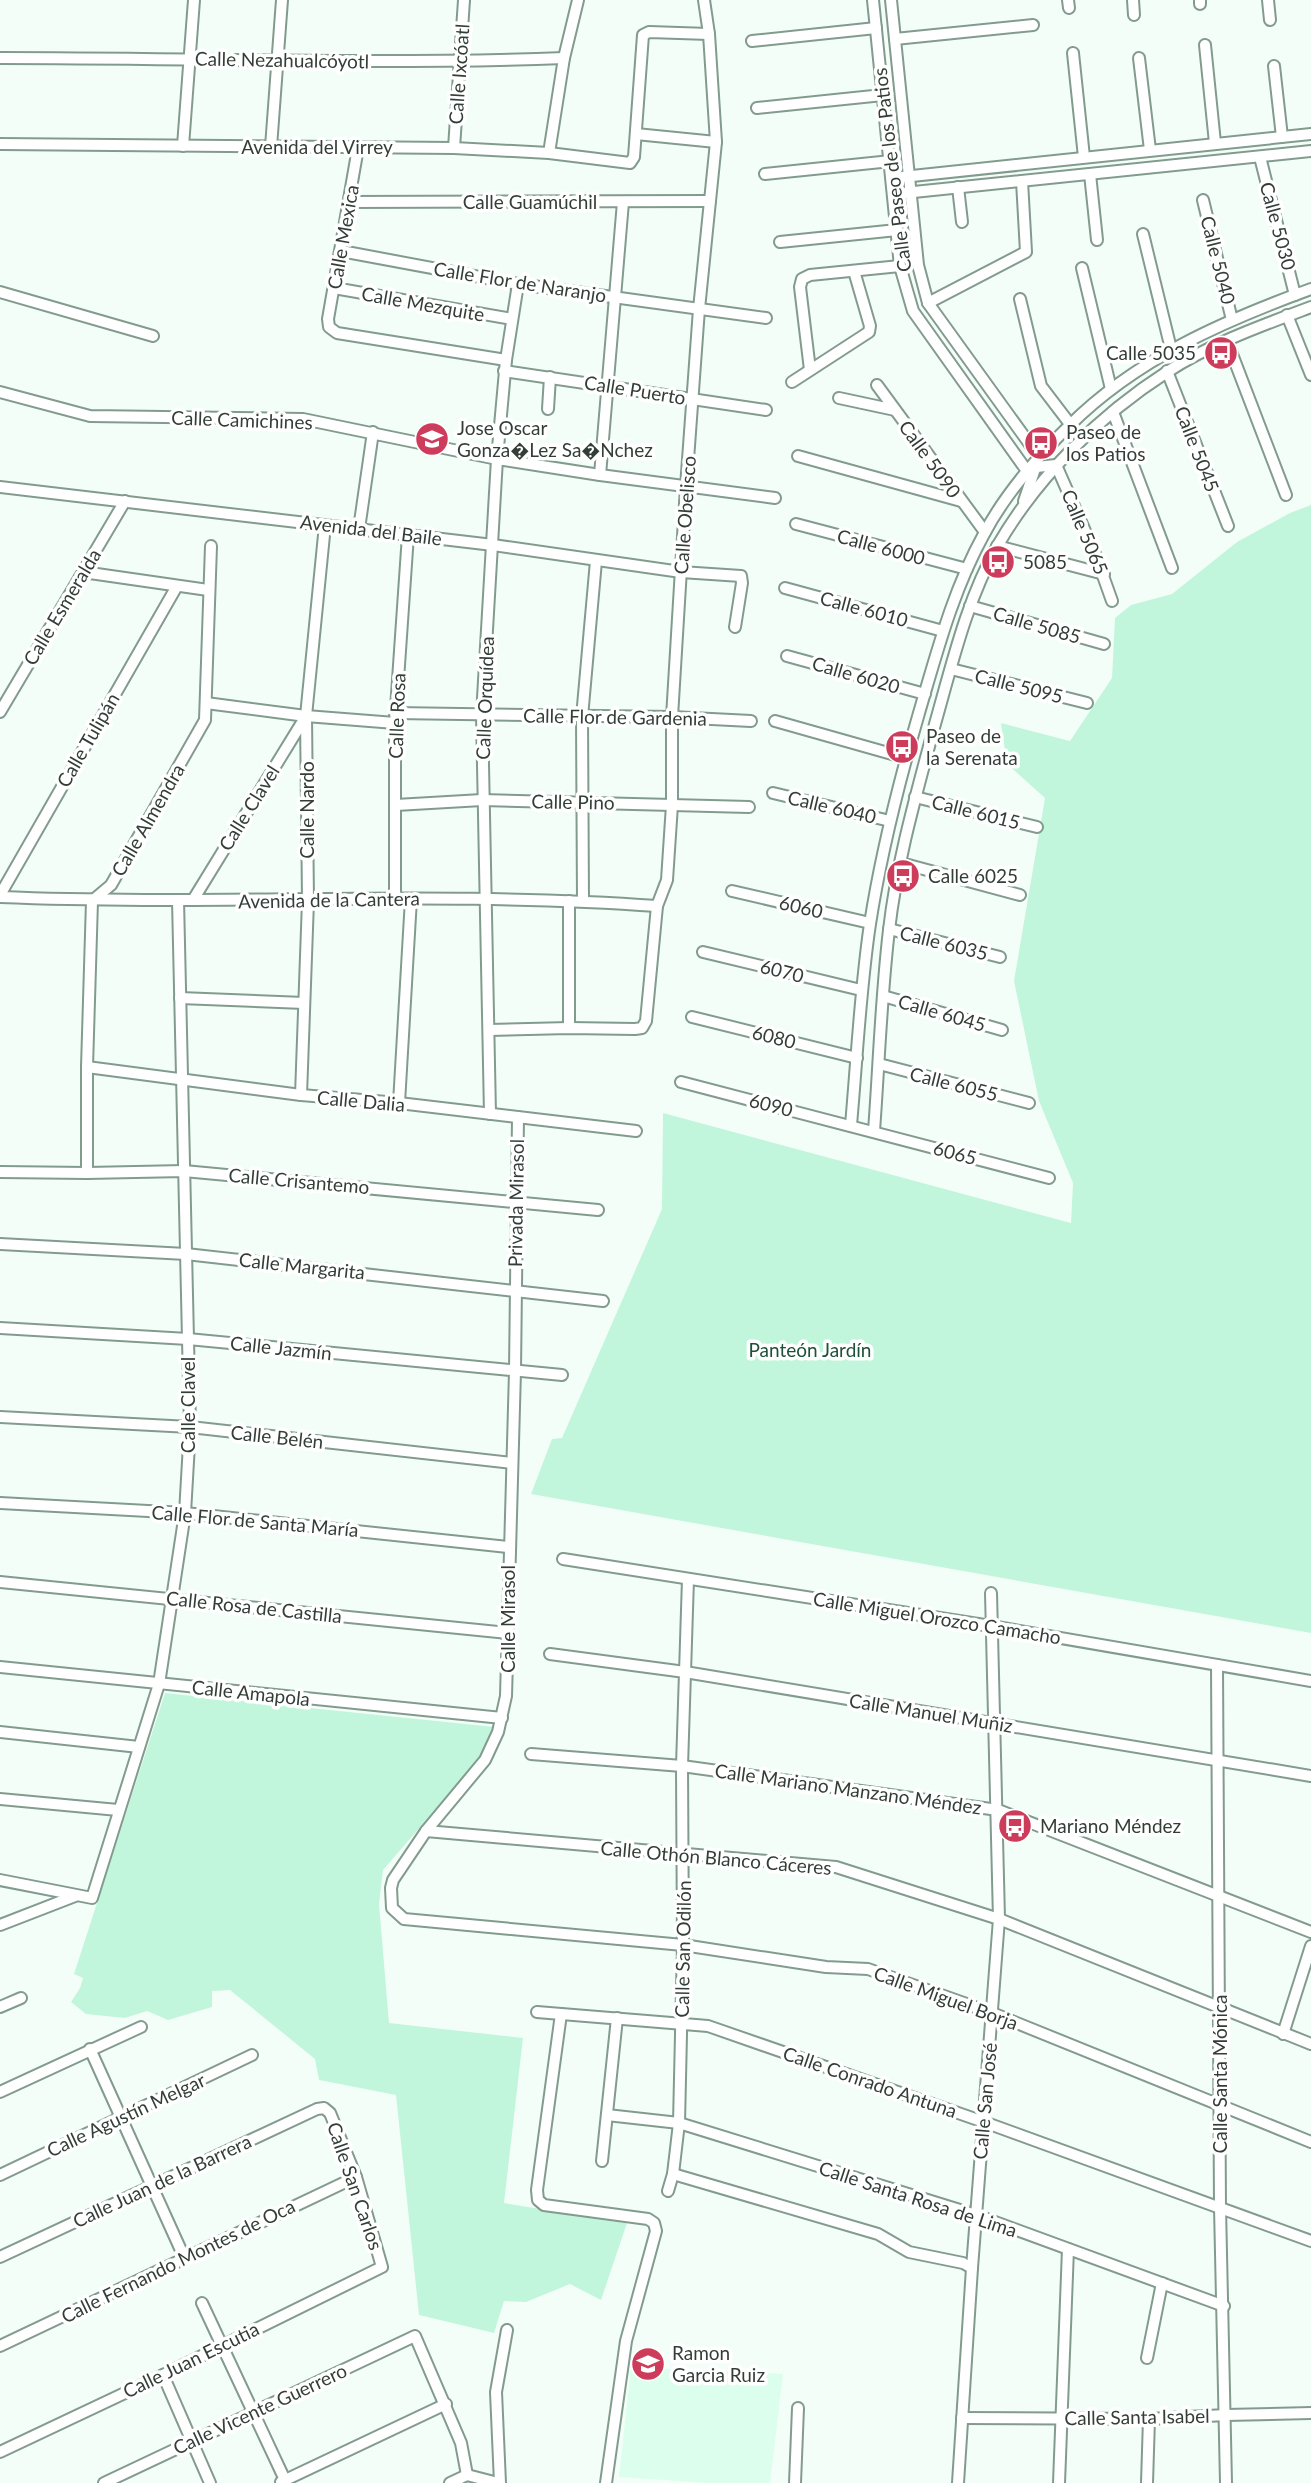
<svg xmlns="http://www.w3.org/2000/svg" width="1311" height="2483" viewBox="0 0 1311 2483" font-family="Lato,sans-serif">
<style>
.built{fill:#dcfeec}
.green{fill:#c2f6dc}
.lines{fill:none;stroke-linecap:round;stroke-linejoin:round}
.street-casing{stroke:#839b8f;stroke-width:14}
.street{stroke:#fff;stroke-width:10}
.labels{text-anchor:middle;stroke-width:7;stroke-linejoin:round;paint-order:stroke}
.street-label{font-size:19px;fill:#343e39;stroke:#fff}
.poi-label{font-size:19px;fill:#343e39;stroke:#fff;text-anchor:start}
.park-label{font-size:19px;fill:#1e503b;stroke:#fff}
</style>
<rect width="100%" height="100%" fill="#f4fef9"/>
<path class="built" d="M 631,2367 L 783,2374 L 770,2483 L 707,2483 L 619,2477 Z"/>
<g class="green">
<path d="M 1311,505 L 1311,1633 L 531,1494 L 552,1439 L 562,1438 L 662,1209 L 663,1113 L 1071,1223 L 1073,1183 L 1039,1101 L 1014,981 L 1045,798 L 1007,764 L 1001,723 L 1070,741 L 1112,678 L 1115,618 L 1131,605 L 1172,594 L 1237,542 L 1290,513 Z"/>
<path d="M 165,1693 L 495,1727 L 475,1764 L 383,1870 L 379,1904 L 389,2023 L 523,2038 L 504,2203 L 627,2223 L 601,2300 L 570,2284 L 526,2302 L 504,2301 L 494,2333 L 419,2315 L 396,2095 L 319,2080 L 315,2059 L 230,1990 L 212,1991 L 212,2007 L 168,2020 L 147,2011 L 125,2018 L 86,2014 L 71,2002 L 80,1988 L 83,1978 L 74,1974 Z"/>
</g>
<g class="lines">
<g class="street-casing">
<g id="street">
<path d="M 873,0 L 900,266 L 913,311 L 1027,471"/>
<path d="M 891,0 L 918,265 L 928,303 L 1039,457"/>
<path d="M 1068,0 L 1069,8"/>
<path d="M 1133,0 L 1134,15"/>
<path d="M 1200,0 L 1200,4"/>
<path d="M 1268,0 L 1270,20"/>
<path d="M 895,39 L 1033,25"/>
<path d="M 752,41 L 876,28"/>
<path d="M 1205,45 L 1215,143"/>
<path d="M 1073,53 L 1084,157"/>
<path d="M 0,58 C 188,58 376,65 564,58"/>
<path d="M 1139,58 L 1150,150"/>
<path d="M 1274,66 L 1282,137"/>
<path d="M 757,108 L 883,95"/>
<path d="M 636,134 L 716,142"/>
<path d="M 0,144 L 454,148 L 549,153 L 630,163 L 634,157 L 643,35 L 649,32 L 709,34"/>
<path d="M 183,146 L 194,0"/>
<path d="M 271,147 L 282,0"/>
<path d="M 358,148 L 328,319 L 329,327 L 337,333 L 506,360"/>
<path d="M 454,148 L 464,0"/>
<path d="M 549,153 L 564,58 L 578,0"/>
<path d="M 1260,157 L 1295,295"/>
<path d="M 765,174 L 891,161"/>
<path d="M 1090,174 L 1097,240"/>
<path d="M 893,178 L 1311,134"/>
<path d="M 958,187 L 962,222"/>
<path d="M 904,193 L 1311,151"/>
<path d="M 1203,200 L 1232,320"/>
<path d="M 349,202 L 710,201"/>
<path d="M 1143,234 L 1171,349"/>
<path d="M 780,242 L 897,230"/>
<path d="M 341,251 L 518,284 L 766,318"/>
<path d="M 1082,268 L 1111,389"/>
<path d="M 334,288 L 512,319"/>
<path d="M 0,292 L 153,336"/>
<path d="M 1020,299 L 1041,386 L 1070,424"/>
<path d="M 928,303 L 1026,252 L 1022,181"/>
<path d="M 1287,315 L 1311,375"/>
<path d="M 1227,341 L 1286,495"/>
<path d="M 810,370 L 800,287 L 802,279 L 810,275 L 900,266"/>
<path d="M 504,371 L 766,410"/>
<path d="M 1167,371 L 1228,526"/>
<path d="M 792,382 L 869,332 L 870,326 L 854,271"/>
<path d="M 877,385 L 985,532"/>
<path d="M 0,392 L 90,416 L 303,419 L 497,459 L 600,475 L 775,498"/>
<path d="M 839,398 L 895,410"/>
<path d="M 548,409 L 550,377"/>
<path d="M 1113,412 L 1172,568"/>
<path d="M 798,456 L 961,501"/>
<path d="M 1028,471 L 1036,467 L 1056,465 L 1096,556 L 1112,601"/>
<path d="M 600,475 L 623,202"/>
<path d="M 0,487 L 493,545 L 681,572 L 741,576 L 742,583 L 735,627"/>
<path d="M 1024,501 L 1037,463"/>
<path d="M 796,524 L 967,569"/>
<path d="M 359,529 L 373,432"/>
<path d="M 997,546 L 1104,574"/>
<path d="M 83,572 L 208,590"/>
<path d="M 785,588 L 943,631"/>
<path d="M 970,606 L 1104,644"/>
<path d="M 787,656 L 925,694"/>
<path d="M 951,669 L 1087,703"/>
<path d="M 206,703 L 306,716 L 395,723"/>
<path d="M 0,712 L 125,501"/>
<path d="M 395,713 L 672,717 L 751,721"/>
<path d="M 775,721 L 906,758"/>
<path d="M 773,793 L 890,821"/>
<path d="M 915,797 L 1037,827"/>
<path d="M 396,805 L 482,800 L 749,807"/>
<path d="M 901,863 L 1020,895"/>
<path d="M 732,891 L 870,923"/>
<path d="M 0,895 L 177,586"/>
<path d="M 0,897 C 219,906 439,890 657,906"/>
<path d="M 395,898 L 395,723 L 408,535"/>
<path d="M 193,900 L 306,716"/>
<path d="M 583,901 L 582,717 L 596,561"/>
<path d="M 889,929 L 1000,957"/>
<path d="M 703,952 L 861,990"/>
<path d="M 883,996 L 1002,1030"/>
<path d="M 180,998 L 304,1003"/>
<path d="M 692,1017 L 857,1058"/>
<path d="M 569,1028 L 569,901"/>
<path d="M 489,1030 L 569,1028 L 635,1029 L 642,1028 L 646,1021 L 657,906 L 667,880 L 672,805 L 672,717 L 686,487 L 699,309 L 716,142 L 709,34 L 704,0"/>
<path d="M 879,1064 L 1029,1103"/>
<path d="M 87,1067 L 301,1095 L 399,1103 L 636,1131"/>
<path d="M 681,1082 L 1049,1178"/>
<path d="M 301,1095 L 308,901 L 306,716 L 325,525"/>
<path d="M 399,1103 L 411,899"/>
<path d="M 490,1114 L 482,715 L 497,459 L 506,360 L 518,284"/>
<path d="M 518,1117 L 515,1371 L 506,1696 L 498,1732 L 485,1760 L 426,1831 L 393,1880 L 391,1888 L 392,1908 L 404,1919 L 683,1945 L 826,1967 L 868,1969 L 992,2013 L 1311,2142"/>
<path d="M 851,1125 C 857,1058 860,991 870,924 C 881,853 899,782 919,713 C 937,652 953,590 984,534 C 1004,496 1038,456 1069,426 C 1136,359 1223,321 1311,289"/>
<path d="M 874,1131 C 879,1064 881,997 889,930 C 897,860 917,792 935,724 C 952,664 967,599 998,545 C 1038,476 1100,415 1167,372 C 1210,344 1263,325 1311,307"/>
<path d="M 0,1172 L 87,1173 L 184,1171 L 598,1210"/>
<path d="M 87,1173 L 87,1067 L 92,901 L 111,885 L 205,720 L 211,546"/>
<path d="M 0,1244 L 186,1254 L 603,1301"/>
<path d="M 0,1328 L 188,1339 L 562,1375"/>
<path d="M 0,1417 L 190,1427 L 512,1463"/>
<path d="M 0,1503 L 185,1513 L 508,1547"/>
<path d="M 563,1559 L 991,1626 L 1311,1681"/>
<path d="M 0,1582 L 508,1633"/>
<path d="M 550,1654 L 685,1672 L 1311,1776"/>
<path d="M 1217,1665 L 1220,2207 L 1226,2483"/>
<path d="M 0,1667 L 502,1718"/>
<path d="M 0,1732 L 139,1747"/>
<path d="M 531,1754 L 682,1766 L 998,1810 L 1311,1932"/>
<path d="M 0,1799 L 118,1810"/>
<path d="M 426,1831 L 836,1867 L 999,1919 L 1311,2044"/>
<path d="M 0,1880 L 92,1898 L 159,1684 L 185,1513 L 190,1427 L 178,900"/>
<path d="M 0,1925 L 75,1896"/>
<path d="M 0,2007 L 21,1998"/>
<path d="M 537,2012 L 708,2026 L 984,2122 L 1311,2241"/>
<path d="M 561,2014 L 537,2190 L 538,2200 L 544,2205 L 648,2219 L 654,2223 L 656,2231 L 626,2341 L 606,2483"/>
<path d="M 1283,2034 L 1311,1946"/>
<path d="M 90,2049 L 184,2257"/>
<path d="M 0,2092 L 141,2027"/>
<path d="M 607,2115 L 679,2123 L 976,2215 L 1224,2306"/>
<path d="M 602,2161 L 617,2018"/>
<path d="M 673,2174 L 878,2234 L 909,2252 L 963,2263 L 972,2268"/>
<path d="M 0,2175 L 252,2055"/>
<path d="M 668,2191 L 673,2174 L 679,2123 L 683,1945 L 682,1766 L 688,1579"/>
<path d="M 0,2257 L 317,2109 L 324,2108 L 330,2113 L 356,2177 L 382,2267 L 163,2375 L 0,2452"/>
<path d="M 202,2303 L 285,2480"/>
<path d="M 0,2346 L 356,2177"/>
<path d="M 1147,2358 L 1162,2283"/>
<path d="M 163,2375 L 210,2483"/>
<path d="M 962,2418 L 1149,2419 L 1226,2415 L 1311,2413"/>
<path d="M 467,2475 L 498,2483"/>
<path d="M 281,2482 L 446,2404"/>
<path d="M 104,2483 L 415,2336 L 461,2443 L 467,2475"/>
<path d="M 450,2483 L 467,2475"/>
<path d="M 500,2483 L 496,2392 L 507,2330"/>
<path d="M 795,2483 L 798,2408"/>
<path d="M 958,2483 L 972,2268 L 999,1919 L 991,1593"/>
<path d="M 1059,2483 L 1068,2249"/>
<path d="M 1147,2483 L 1149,2419"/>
</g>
</g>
<use href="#street" class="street"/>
</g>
<defs>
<g id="bus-disc" transform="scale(1.75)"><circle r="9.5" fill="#cd3d5b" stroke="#fff"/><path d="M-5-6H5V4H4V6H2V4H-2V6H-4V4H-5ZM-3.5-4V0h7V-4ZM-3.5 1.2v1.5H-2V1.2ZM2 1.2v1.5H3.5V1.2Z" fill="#fff"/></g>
<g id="school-disc" transform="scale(1.75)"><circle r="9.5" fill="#cd3d5b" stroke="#fff"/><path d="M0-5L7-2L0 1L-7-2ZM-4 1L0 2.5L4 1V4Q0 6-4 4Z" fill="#fff"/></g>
</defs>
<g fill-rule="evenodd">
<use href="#bus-disc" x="1221" y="353"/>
<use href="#school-disc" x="432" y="439"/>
<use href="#bus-disc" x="1041" y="443"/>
<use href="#bus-disc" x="998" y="562"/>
<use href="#bus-disc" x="902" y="747"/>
<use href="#bus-disc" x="903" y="876"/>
<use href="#bus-disc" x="1015" y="1826"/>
<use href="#school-disc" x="648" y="2364"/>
</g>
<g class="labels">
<g class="street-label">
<text transform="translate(282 60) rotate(1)" y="7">Calle Nezahualcóyotl</text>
<text transform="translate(459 74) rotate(-86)" y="7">Calle Ixcóatl</text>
<text x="317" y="154">Avenida del Virrey</text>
<text transform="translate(892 170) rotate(-97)" y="7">Calle Paseo de los Patios</text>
<text x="530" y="209">Calle Guamúchil</text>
<text transform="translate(1278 226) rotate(75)" y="7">Calle 5030</text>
<text transform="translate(343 237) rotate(-80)" y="7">Calle Mexica</text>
<text transform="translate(1218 260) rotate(76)" y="7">Calle 5040</text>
<text transform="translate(520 282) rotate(9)" y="7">Calle Flor de Naranjo</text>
<text transform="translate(423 304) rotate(10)" y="7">Calle Mezquite</text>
<text transform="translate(635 390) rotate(9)" y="7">Calle Puerto</text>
<text transform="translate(242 420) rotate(2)" y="7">Calle Camichines</text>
<text transform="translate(1197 449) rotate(69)" y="7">Calle 5045</text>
<text transform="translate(930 459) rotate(54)" y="7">Calle 5090</text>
<text transform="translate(685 515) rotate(-86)" y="7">Calle Obelisco</text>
<text transform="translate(371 530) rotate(7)" y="7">Avenida del Baile</text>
<text transform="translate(1085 532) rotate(67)" y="7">Calle 5065</text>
<text transform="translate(881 547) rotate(15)" y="7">Calle 6000</text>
<text transform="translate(62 607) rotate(-59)" y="7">Calle Esmeralda</text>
<text transform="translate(864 609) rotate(15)" y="7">Calle 6010</text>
<text transform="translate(1037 625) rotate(16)" y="7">Calle 5085</text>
<text transform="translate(856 675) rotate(16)" y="7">Calle 6020</text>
<text transform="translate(1019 686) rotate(14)" y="7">Calle 5095</text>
<text transform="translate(485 698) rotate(-88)" y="7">Calle Orquídea</text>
<text transform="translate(397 716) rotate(-88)" y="7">Calle Rosa</text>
<text transform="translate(615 717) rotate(1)" y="7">Calle Flor de Gardenia</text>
<text transform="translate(88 740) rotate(-60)" y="7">Calle Tulipán</text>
<text transform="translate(573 802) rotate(1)" y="7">Calle Pino</text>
<text transform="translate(832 807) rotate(13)" y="7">Calle 6040</text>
<text transform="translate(249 808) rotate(-58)" y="7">Calle Clavel</text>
<text transform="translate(307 810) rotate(-90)" y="7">Calle Nardo</text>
<text transform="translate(976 812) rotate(14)" y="7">Calle 6015</text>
<text transform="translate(148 820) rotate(-60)" y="7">Calle Almendra</text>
<text transform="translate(329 900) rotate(-1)" y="7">Avenida de la Cantera</text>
<text transform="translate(801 907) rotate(13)" y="7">6060</text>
<text transform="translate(944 943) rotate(14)" y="7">Calle 6035</text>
<text transform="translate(782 971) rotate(14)" y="7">6070</text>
<text transform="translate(942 1013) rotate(16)" y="7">Calle 6045</text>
<text transform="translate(774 1037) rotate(14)" y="7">6080</text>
<text transform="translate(954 1084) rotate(14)" y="7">Calle 6055</text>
<text transform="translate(361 1101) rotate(5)" y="7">Calle Dalia</text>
<text transform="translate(771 1105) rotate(14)" y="7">6090</text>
<text transform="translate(955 1153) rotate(15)" y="7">6065</text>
<text transform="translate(299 1181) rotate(5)" y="7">Calle Crisantemo</text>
<text transform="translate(516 1203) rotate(-89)" y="7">Privada Mirasol</text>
<text transform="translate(302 1266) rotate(6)" y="7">Calle Margarita</text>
<text transform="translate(281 1348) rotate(6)" y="7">Calle Jazmín</text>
<text transform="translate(188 1405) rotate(-90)" y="7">Calle Clavel</text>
<text transform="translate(277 1437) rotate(6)" y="7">Calle Belén</text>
<text transform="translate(255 1521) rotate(5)" y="7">Calle Flor de Santa María</text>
<text transform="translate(254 1607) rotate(6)" y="7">Calle Rosa de Castilla</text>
<text transform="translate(937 1618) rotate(9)" y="7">Calle Miguel Orozco Camacho</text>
<text transform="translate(508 1619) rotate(-90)" y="7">Calle Mirasol</text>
<text transform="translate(251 1693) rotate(6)" y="7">Calle Amapola</text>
<text transform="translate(931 1713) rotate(9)" y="7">Calle Manuel Muñiz</text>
<text transform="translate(848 1789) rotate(8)" y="7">Calle Mariano Manzano Méndez</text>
<text transform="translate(716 1858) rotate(5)" y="7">Calle Othón Blanco Cáceres</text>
<text transform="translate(683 1949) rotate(-89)" y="7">Calle San Odilón</text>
<text transform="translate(946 1998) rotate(20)" y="7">Calle Miguel Borja</text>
<text transform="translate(1220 2074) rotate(-90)" y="7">Calle Santa Mónica</text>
<text transform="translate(870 2082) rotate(19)" y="7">Calle Conrado Antuna</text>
<text transform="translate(985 2101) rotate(-85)" y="7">Calle San José</text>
<text transform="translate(126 2115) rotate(-25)" y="7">Calle Agustín Melgar</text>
<text transform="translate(162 2181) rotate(-25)" y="7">Calle Juan de la Barrera</text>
<text transform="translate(355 2186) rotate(71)" y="7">Calle San Carlos</text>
<text transform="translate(918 2199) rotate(18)" y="7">Calle Santa Rosa de Lima</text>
<text transform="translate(178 2261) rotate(-26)" y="7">Calle Fernando Montes de Oca</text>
<text transform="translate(191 2360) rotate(-26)" y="7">Calle Juan Escutia</text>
<text transform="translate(260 2409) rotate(-25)" y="7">Calle Vicente Guerrero</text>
<text transform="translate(1137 2417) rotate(-1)" y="7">Calle Santa Isabel</text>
</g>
<g class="poi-label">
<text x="1196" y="360" text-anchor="end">Calle 5035</text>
<text x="457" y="435">Jose Oscar<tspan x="457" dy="22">Gonza�Lez Sa�Nchez</tspan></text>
<text x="1066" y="439">Paseo de<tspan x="1066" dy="22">los Patios</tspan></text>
<text x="1023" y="569">5085</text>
<text x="926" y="743">Paseo de<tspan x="926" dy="22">la Serenata</tspan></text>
<text x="928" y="883">Calle 6025</text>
<text x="1040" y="1833">Mariano Méndez</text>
<text x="672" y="2360">Ramon<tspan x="672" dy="22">Garcia Ruiz</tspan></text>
</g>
<g class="park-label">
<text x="810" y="1357">Panteón Jardín</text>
</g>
</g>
</svg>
